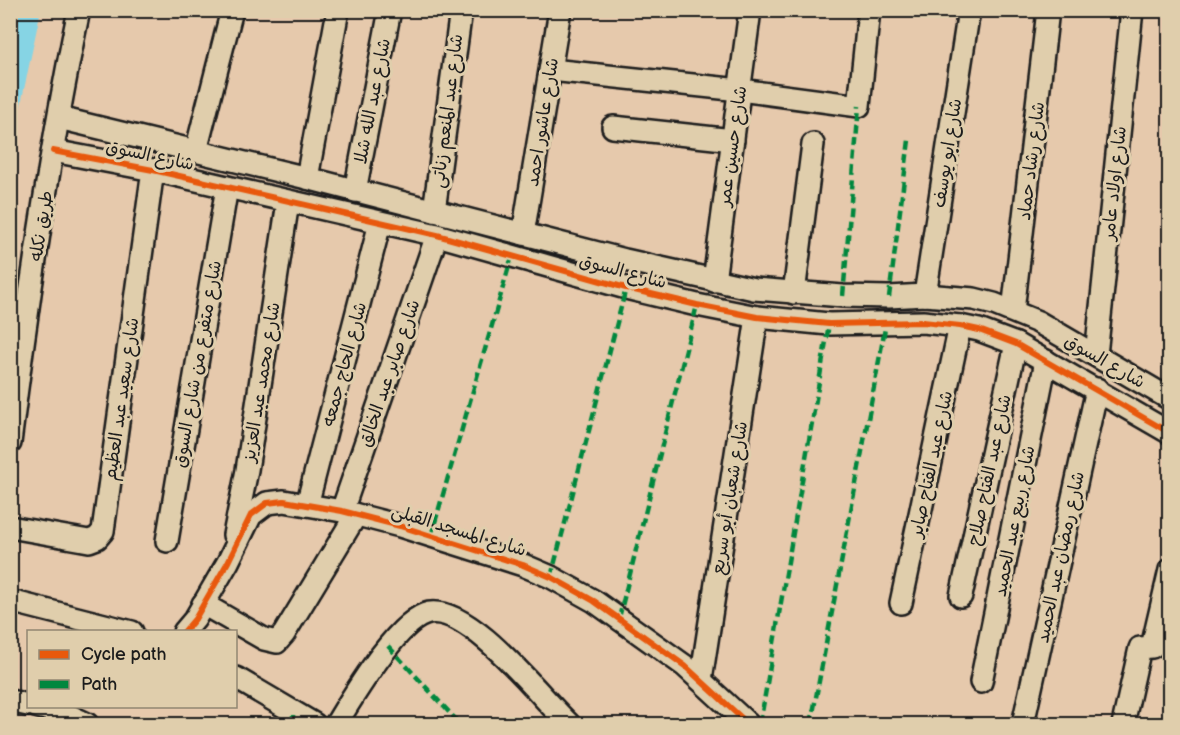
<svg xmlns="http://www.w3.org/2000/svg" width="1180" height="735" viewBox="0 0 1180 735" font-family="'Balsamiq Sans','Playpen Sans Arabic',sans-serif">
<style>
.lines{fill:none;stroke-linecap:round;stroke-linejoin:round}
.canal{stroke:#86d4e4;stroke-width:21}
.minor-casing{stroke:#1c1c1c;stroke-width:26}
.minor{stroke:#e0ceac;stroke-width:21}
.quiet{stroke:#00873e;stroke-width:4.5;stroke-dasharray:9 4.5;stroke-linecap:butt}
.cycleway-casing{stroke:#e0ceac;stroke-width:10}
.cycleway{stroke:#e8590c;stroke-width:6}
.labels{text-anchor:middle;stroke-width:6;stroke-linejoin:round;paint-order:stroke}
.street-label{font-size:18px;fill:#1c1c1c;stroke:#e0ceac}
</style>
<rect width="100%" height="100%" fill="#e6c9ac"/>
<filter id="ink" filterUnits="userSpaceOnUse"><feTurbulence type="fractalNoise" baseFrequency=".0167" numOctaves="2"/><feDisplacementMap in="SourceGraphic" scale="12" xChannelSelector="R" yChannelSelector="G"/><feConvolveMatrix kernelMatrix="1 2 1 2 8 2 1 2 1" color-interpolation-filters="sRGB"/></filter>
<g filter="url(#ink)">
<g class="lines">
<path class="canal" d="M 10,105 L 30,10"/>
<g class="minor-casing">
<g id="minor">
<path d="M 551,70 L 740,90 L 859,106 L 869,10"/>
<path d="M 59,118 L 307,178 L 625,260 L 754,289 L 843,296 L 889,297 L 925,295 L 974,299 L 994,304 L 1038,322 L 1170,399"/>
<path d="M 613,127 L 733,140"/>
<path d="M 53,151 L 153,170 L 437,235 L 626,288 L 697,305 L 757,317 L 829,324 L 923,322 L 960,326 L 979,330 L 1016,344 L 1170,433"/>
<path d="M 196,151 L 232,10"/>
<path d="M 307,178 L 338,10"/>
<path d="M 355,191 L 390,10"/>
<path d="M 434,211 L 461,10"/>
<path d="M 523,234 L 560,10"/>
<path d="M 714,281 L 750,10"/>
<path d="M 794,293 L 813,144"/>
<path d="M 925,295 L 969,10"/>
<path d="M 1013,311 L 1048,10"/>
<path d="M 1096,355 L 1132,10"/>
<path d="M 10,443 C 28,299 49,153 79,10"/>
<path d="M 307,505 L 380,223"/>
<path d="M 342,511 L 437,235"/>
<path d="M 10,527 L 89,541 L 97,538 L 103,531 L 153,170"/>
<path d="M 234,535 L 247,470 L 288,202"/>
<path d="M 167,541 L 227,187"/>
<path d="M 961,596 L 1016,344"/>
<path d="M 10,601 L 132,632"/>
<path d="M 901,603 L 960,326"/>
<path d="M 203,604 L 264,639 L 277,642 L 284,634 L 356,515"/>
<path d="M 184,632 L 195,619 L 228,562 L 251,515 L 267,503 L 284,501 L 342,511 L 400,526 L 523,565 L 551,577 L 594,601 L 685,666 L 748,724"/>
<path d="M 236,678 L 314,724"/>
<path d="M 701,680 L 757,317"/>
<path d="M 981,682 L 1046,361"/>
<path d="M 10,701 L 28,705"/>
<path d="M 35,706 L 66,714 L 87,724"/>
<path d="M 336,724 C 352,698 398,619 429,613 C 471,606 540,697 569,724"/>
<path d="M 1023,724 L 1097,389"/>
<path d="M 1123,724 L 1140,648 L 1152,647 L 1170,570"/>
</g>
</g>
<use href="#minor" class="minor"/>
<g class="quiet">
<path d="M 843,296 L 859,106"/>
<path d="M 889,297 L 909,140"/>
<path d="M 431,536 L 512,256"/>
<path d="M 551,577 L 626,288"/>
<path d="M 619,618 L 697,305"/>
<path d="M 388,646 L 460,724"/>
<path d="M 293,724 L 293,712"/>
<path d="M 760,724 L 829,324"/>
<path d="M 811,724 L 886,323"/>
</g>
<g class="cycleway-casing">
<g id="cycleway">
<path d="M 53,151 L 153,170 L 437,235 L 626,288 L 697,305 L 757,317 L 829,324 L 923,322 L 960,326 L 979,330 L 1016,344 L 1170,433"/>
<path d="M 184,632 L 195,619 L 228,562 L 251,515 L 267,503 L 284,501 L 342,511 L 400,526 L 523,565 L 551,577 L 594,601 L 685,666 L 748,724"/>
</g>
</g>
<use href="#cycleway" class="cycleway"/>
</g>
</g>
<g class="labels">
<g class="street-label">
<text transform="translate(372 101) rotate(-79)" y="6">شارع عبد الله شلا</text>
<text transform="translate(447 111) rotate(-83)" y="6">شارع عبد المنعم زناتى</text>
<text transform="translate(542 122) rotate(-81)" y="6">شارع عاشور احمد</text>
<text transform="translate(732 146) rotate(-82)" y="6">شارع حسين عمر</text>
<text transform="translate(947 153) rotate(-81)" y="6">شارع ابو يوسف</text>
<text transform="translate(150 155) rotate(12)" y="6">شارع السوق</text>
<text transform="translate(1031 161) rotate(-83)" y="6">شارع رشاد حماد</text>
<text transform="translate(1114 183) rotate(-84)" y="6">شارع اولاد عامر</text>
<text transform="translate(41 226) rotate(-81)" y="6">طريق نكله</text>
<text transform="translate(623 271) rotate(15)" y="6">شارع السوق</text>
<text transform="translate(1105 361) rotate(30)" y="6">شارع السوق</text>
<text transform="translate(197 364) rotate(-80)" y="6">شارع متفرع من شارع السوق</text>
<text transform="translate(344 364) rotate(-75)" y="6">شارع الحاج جمعه</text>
<text transform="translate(389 373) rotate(-71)" y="6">شارع صابر عبد الخالق</text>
<text transform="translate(261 382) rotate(-81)" y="6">شارع محمد عبد العزيز</text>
<text transform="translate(121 399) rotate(-82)" y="6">شارع سعيد عبد العظيم</text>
<text transform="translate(931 464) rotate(-78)" y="6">شارع عبد الفتاح صابر</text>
<text transform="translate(989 470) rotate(-78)" y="6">شارع عبد الفتاح صلاح</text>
<text transform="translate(729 498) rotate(-81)" y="6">شارع شعبان أبو سريع</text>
<text transform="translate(1014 521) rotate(-79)" y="6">شارع ربيع عبد الحميد</text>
<text transform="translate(459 530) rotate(17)" y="6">شارع المسجد القبلى</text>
<text transform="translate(1060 557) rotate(-78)" y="6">شارع رمضان عبد الحميد</text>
</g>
</g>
<rect width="1180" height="735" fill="none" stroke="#e0ceac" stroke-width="36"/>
<rect x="18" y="18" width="1144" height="699" fill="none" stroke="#1c1c1c" stroke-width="2" filter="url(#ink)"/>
<rect x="27" y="630" width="210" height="78" fill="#e0ceac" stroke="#928772" stroke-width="1.5"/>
<rect x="39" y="650" width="30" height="9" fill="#e8590c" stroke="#928772" stroke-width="1.5"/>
<text x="81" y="660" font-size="18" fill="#1c1c1c">Cycle path</text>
<rect x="39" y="680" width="30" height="9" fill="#00873e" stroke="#928772" stroke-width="1.5"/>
<text x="81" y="690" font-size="18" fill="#1c1c1c">Path</text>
</svg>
